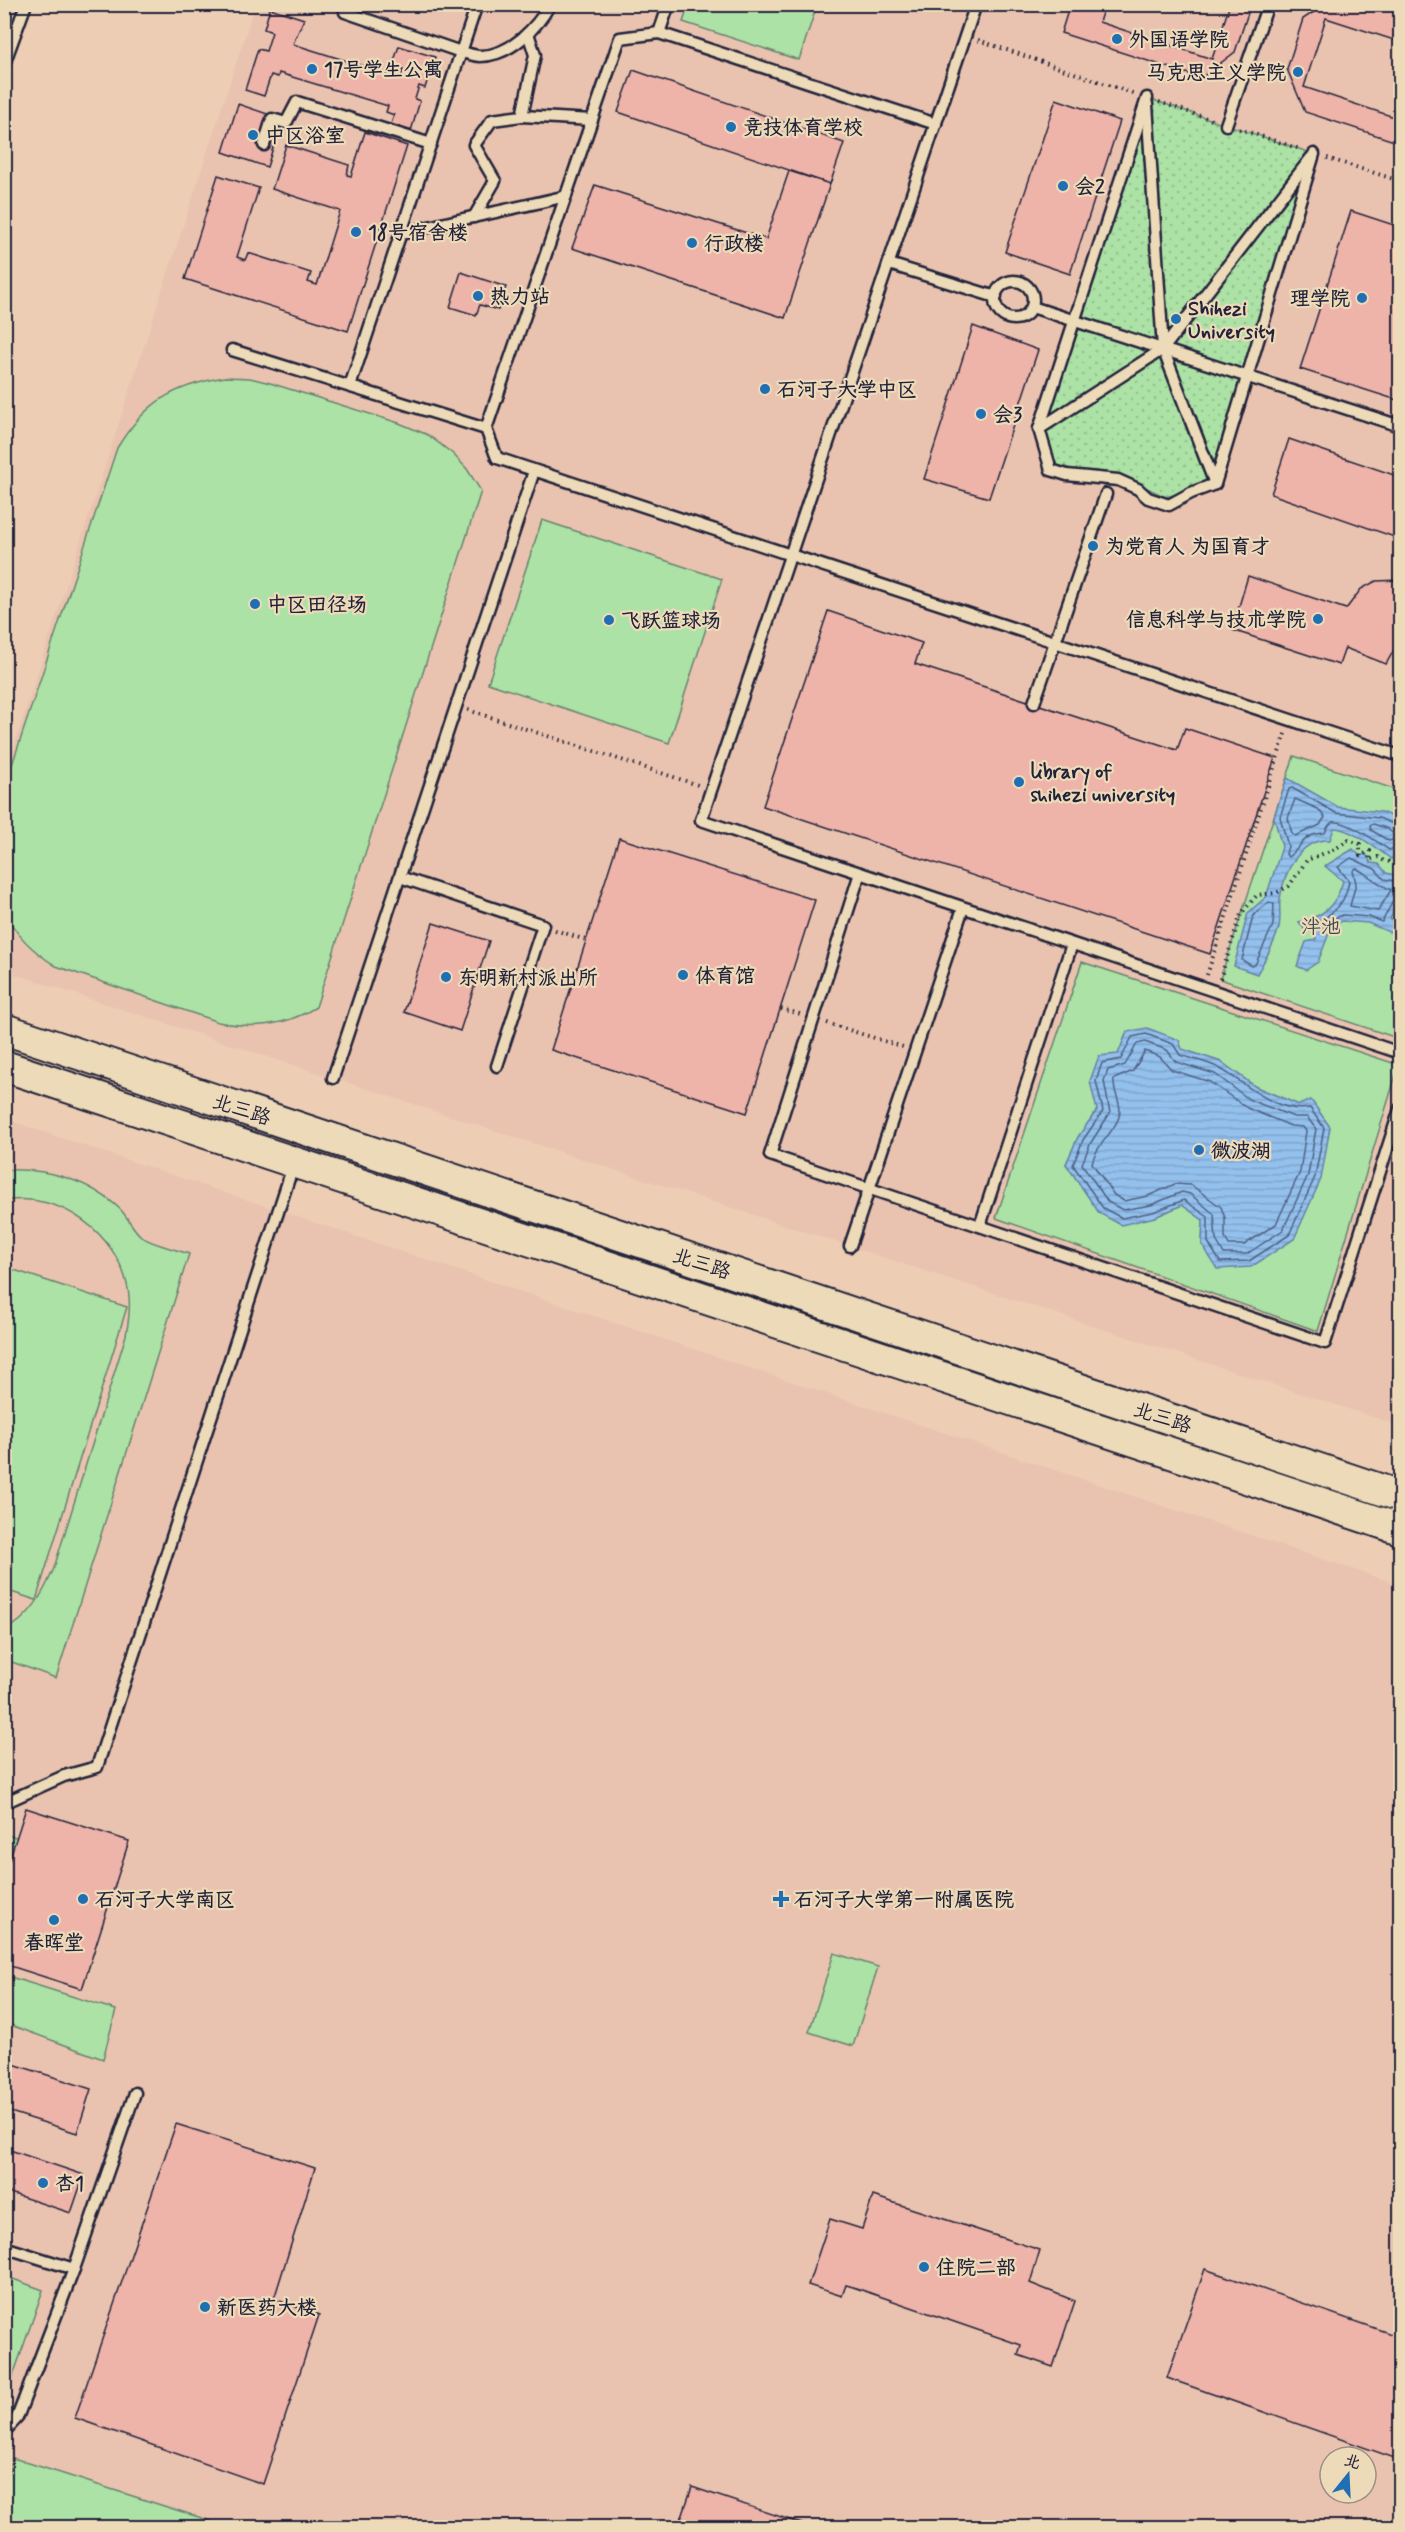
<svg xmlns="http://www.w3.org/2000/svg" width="1405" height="2532" viewBox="0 0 1405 2532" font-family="Mynerve,'LXGW WenKai TC',sans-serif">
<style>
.built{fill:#e9c3af;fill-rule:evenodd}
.green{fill:#ace2a5;stroke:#678270;stroke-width:1.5;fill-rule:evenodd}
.park{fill:url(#park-dots);stroke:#678270;stroke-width:1.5}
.water{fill:url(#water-rules);stroke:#6681a6;stroke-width:1.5}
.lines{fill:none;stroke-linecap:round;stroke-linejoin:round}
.shore{stroke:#4f6182;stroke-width:1.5}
.building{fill:#eeb3a9;stroke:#22223b;stroke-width:1.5}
.service-casing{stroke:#22223b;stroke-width:15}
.secondary-casing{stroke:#22223b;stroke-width:34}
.path{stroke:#22223b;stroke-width:4;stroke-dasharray:1.5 4.5;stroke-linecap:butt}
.service{stroke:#eddab8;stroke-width:10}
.secondary{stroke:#eddab8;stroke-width:30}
.poi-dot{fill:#1f6fb2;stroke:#eddab8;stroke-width:2}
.labels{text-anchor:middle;stroke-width:4.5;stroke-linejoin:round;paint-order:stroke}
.poi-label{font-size:20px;font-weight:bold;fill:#22223b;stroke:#eddab8;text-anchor:start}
.park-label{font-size:20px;fill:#3e4850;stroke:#eddab8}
.street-label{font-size:20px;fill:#22223b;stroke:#eddab8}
</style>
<defs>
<pattern id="park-dots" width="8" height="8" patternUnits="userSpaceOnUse" patternTransform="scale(1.5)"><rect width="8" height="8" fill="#ace2a5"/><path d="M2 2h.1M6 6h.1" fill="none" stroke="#94c28f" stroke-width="1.8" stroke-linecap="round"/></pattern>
<pattern id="water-rules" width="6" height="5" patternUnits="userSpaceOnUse" patternTransform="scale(1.5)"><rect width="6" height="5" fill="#93c0ed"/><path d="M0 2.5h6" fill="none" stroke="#7ea5cc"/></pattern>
</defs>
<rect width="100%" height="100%" fill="#edceb4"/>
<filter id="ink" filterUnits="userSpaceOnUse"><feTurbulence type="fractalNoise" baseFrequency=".0167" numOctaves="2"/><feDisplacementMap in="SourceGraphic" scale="12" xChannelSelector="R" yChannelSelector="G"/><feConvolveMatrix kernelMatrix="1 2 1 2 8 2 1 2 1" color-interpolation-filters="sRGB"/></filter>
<g filter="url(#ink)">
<g class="built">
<path d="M 255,5 L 1400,5 L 1400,1426 L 5,971 L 5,773 Z"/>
<path d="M 5,1119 L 1400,1585 L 1400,2527 L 5,2528 ZM 1330,2457 L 1366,2457 L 1366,2493 L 1330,2493 Z"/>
</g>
<g class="green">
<path d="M 689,5 L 689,4 L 817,5 L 799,60 L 683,22 Z"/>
<path d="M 225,377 L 250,378 L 270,383 L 399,423 L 428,435 L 453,454 L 467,469 L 481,491 L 316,1007 C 286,1026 252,1029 218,1022 L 56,966 C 35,953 15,934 4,911 L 5,786 L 117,448 C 145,402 173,386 225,377 Z"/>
<path d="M 542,520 L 722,579 L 669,743 L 488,683 Z"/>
<path d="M 1294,756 L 1400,791 L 1400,1039 L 1220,979 Z"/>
<path d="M 1082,962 L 1399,1065 L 1318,1331 L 996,1218 ZM 1127,1032 L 1221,1062 L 1256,1087 L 1299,1105 L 1202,1244 L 1203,1220 L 1182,1205 L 1155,1217 L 1100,1213 L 1066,1164 L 1078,1137 L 1097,1110 Z"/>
<path d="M 5,1170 C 47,1168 90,1180 121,1210 C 128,1218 133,1229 141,1236 C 148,1243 178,1250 189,1254 L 56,1678 L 12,1662 L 5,1665 L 5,1631 C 30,1617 43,1595 54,1568 L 126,1335 C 129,1320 131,1304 128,1289 C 118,1234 60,1191 5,1201 Z"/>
<path d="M 5,1267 L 127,1307 L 36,1600 L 5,1590 Z"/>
<path d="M 5,1835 L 17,1837 L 5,1873 Z"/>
<path d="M 834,1953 L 878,1967 L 853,2046 L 809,2032 Z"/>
<path d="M 4,1975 L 116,2010 L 103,2059 L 5,2023 Z"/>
<path d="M 5,2276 L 43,2290 L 6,2396 L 4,2396 Z"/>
<path d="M 13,2458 L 230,2527 L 13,2528 L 5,2525 L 5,2484 Z"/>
</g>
<path class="park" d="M 1147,98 L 1314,154 L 1215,484 L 1166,497 L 1149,489 L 1118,480 L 1051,470 L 1039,429 Z"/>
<g class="water">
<path d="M 1287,778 L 1338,807 L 1381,812 L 1396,818 L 1400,826 L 1400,850 L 1391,859 C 1378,849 1350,828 1334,828 L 1330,840 C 1300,838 1284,872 1280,899 C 1279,908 1281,918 1279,927 C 1275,944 1265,959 1257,974 L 1234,966 L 1248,913 L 1266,897 L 1282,847 L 1274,817 Z"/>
<path d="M 1353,849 L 1360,856 L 1366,854 L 1371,863 L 1379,864 L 1386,873 L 1400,876 L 1400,903 L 1390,918 L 1397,929 L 1391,933 L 1368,923 L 1342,921 L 1331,928 L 1318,962 L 1306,970 L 1297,966 L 1306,942 L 1316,940 L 1315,932 L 1305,930 L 1299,922 C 1324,917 1336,905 1343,881 L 1325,866 Z"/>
<path d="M 1147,1028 L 1179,1040 L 1182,1049 L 1221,1062 L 1256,1087 L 1299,1105 L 1311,1100 L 1330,1127 L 1321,1179 L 1294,1239 L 1251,1267 L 1217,1269 L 1202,1244 L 1203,1220 L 1182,1205 L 1155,1217 L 1121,1225 L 1099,1213 L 1066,1164 L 1078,1137 L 1097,1110 L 1090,1081 L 1099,1056 L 1118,1054 L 1127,1032 Z"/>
</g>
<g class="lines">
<g class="shore">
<path d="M 1295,799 L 1318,809 L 1325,817 L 1320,825 L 1295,836 L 1292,834 L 1288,818 Z"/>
<path d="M 1373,824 L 1386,828 L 1395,835 L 1395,839 L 1389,841 L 1371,830 L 1370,826 Z"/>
<path d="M 1400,827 L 1379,818 L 1336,813 L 1292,788 L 1289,789 L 1280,817 L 1288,846 L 1286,854 L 1288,857 C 1303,847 1301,834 1325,833 C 1327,829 1328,824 1333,822 C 1346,819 1379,843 1389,850 L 1400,846"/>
<path d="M 1356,868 C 1368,875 1379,884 1391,890 L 1378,911 L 1350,906 L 1356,883 L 1353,871 Z"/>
<path d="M 1400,882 L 1384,879 L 1375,869 L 1351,858 L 1338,867 L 1349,881 C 1346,897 1341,907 1327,916 L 1326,920 L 1319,922 L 1318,926 L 1323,929 L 1327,921 L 1343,915 L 1369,917 L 1382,922 L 1393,901 L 1400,899"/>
<path d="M 1269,902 L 1274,904 L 1273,925 L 1255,965 L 1252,966 L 1242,960 L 1253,916 Z"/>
<path d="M 1146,1034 L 1173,1044 L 1180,1055 C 1192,1059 1208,1062 1219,1068 C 1247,1084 1276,1114 1310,1108 L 1324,1128 L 1315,1177 L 1289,1235 L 1249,1261 L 1220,1262 L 1208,1242 L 1208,1217 L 1184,1200 L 1153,1212 L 1122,1218 L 1103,1208 L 1073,1165 L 1083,1140 L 1103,1111 L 1096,1081 L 1102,1063 L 1121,1059 L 1132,1037 Z"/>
<path d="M 1145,1042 L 1167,1050 L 1176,1062 L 1215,1074 L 1250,1100 L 1294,1117 L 1307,1117 L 1316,1129 L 1308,1175 L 1283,1230 L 1247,1254 L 1224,1254 L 1216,1240 L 1214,1214 L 1190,1194 L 1182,1192 L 1151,1205 L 1123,1210 L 1108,1202 L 1082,1164 L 1090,1144 L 1110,1113 L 1104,1081 L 1108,1070 L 1125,1065 L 1137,1044 Z"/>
<path d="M 1145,1051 L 1160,1057 L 1172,1070 L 1210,1082 L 1247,1108 L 1291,1126 L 1303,1127 L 1306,1131 L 1300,1172 L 1276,1224 L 1244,1245 L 1229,1245 L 1225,1238 L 1225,1218 L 1221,1207 L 1191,1185 L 1175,1184 L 1148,1196 L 1124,1201 L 1114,1195 L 1092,1163 C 1096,1145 1113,1134 1119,1117 C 1123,1104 1112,1091 1114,1079 L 1133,1071 Z"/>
</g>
</g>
<g class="building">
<path d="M 1070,4 L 1105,4 L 1099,22 L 1212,59 L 1230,4 L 1251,4 L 1235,52 L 1201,78 L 1061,33 Z"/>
<path d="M 1326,4 L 1375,4 L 1400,13 L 1400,42 L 1326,18 L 1304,87 L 1400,119 L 1400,143 L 1305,112 L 1287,69 L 1303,19 Z"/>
<path d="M 270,8 L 304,19 L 293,44 L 401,78 L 403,70 L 392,67 L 399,46 L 435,57 L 425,88 L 419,86 L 415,99 L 420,101 L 411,131 L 391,124 L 394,115 L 386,112 L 388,106 L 279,73 L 278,77 L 271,75 L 264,96 L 245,90 L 258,49 L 266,51 L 272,32 L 264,29 Z"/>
<path d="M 633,70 L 844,143 L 830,184 L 618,112 Z"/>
<path d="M 1056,99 L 1120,121 L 1070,274 L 1005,252 Z"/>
<path d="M 238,104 L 282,119 L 267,167 L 223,152 Z"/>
<path d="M 365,132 L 407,146 L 348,331 L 185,279 L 218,175 L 259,188 L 237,257 L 245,260 L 248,253 L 311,273 L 308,282 L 317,285 L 340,211 L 272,189 L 286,145 L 349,165 L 347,175 L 351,176 Z"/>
<path d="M 789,171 L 830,184 L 785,318 L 572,248 L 595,185 L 766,239 Z"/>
<path d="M 1351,211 L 1400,227 L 1400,401 L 1300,369 Z"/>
<path d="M 461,272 L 506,287 L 498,310 L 480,305 L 476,315 L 450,307 Z"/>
<path d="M 973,326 L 1038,350 L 989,498 L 924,479 Z"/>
<path d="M 1289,439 L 1400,477 L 1400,539 L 1271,494 Z"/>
<path d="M 1248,576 L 1346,609 L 1361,589 L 1376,581 L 1400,580 L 1400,639 L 1386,664 L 1345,648 L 1339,665 L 1232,630 Z"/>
<path d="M 828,611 L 922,643 L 915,664 L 1177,750 L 1185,728 L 1275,758 L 1210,954 L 763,806 Z"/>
<path d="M 619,838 L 815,900 L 747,1113 L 551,1050 Z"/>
<path d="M 433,923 L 489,941 L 460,1031 L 404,1012 Z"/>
<path d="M 1400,1353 L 1400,1380 L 1393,1378 Z"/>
<path d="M 26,1808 L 129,1841 L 82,1989 L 4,1964 L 4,1876 Z"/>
<path d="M 4,2061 L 91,2089 L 77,2133 L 4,2110 Z"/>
<path d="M 176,2124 L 315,2168 L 274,2299 L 319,2315 L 263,2484 L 75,2418 Z"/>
<path d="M 4,2148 L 84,2175 L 71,2213 L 4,2191 Z"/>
<path d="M 873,2196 L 1040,2250 L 1030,2283 L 1075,2301 L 1053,2367 L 1018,2355 L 1021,2345 L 853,2287 L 846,2285 L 842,2296 L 808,2285 L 830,2219 L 862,2229 Z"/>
<path d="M 1205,2269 L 1400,2337 L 1400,2460 L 1167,2378 Z"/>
<path d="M 692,2487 L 814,2528 L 678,2528 Z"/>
</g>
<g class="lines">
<g class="service-casing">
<g id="service">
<path d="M 976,4 L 701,820 L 1400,1053"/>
<path d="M 345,12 L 461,52 C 467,53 474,56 480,56 C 510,56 537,28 550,4"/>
<path d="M 659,33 L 669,4"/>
<path d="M 4,64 L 26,4"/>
<path d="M 1147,98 L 1039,429 L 1051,470 L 1067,475 L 1118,480 L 1138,489 L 1148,498 L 1169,505 L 1191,493 L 1215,484 L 1314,154"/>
<path d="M 1147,104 L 1163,349 L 1215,484"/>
<path d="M 522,116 L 592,120"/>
<path d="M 1226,125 L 1266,10"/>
<path d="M 264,145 L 272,119 L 286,123 L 297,102 L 431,144"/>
<path d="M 474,217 L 495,181 L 474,145 L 492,120 L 522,116 L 535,55 L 528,33"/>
<path d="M 401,234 C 455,219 511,210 566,196"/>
<path d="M 889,264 L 996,297"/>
<circle cx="1014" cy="300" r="19"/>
<path d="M 1032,307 L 1400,426"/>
<path d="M 232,350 L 486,429 L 497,458 L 1400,756"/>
<path d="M 350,386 L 477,4"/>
<path d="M 486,429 L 620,38 L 659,33 L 936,124"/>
<path d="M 1039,429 L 1163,349 L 1311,158"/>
<path d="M 1034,703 L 1106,494"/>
<path d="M 860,873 L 770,1155 L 1325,1343 L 1400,1109"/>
<path d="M 400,877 L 543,925 L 497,1066"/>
<path d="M 333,1078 L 534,471"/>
<path d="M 980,1226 L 1072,944"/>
<path d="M 850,1246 L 963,908"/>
<path d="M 4,1803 L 64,1776 L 97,1767 L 294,1163"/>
<path d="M 4,2247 L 74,2269"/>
<path d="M 4,2432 L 17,2418 L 74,2269 L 135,2093"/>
</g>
</g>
<g class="secondary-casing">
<g id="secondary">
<path d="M 4,1029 L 1400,1496"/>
<path d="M 4,1066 L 1400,1529"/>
</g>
</g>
<g class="path">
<path d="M 978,40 L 1135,94"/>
<path d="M 1159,102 L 1215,121"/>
<path d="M 1239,129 L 1300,149"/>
<path d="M 1327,158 L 1400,181"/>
<path d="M 468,710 L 698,785"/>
<path d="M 555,930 L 586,940"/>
<path d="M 1207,975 L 1286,731"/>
<path d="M 1220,979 L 1241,914 L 1257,895 L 1276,893 L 1289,886 L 1307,860 L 1335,849 L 1348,840 L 1360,844 L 1360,856 L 1370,851 L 1369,860 L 1378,857 L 1382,860 L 1395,863 L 1400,858"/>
<path d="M 781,1009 L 800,1014"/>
<path d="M 827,1023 L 903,1047"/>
</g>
<use href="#service" class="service"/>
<use href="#secondary" class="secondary"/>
</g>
</g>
<g class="poi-dot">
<circle cx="1117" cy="39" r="6"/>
<circle cx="312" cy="69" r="6"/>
<circle cx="1298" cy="72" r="6"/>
<circle cx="731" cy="127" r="6"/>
<circle cx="253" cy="135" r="6"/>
<circle cx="1063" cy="186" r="6"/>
<circle cx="356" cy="232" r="6"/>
<circle cx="692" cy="243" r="6"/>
<circle cx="478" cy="296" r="6"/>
<circle cx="1362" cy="298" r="6"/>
<circle cx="1176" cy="319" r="6"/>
<circle cx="765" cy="389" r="6"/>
<circle cx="981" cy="414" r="6"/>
<circle cx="1093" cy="546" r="6"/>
<circle cx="255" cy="604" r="6"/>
<circle cx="1318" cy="619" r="6"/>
<circle cx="609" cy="620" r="6"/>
<circle cx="1019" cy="782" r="6"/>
<circle cx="683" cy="975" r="6"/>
<circle cx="446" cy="977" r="6"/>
<circle cx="1199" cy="1150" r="6"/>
<circle cx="83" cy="1899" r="6"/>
<path d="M778 1890h6v6h6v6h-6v6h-6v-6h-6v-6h6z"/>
<circle cx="54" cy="1920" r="6"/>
<circle cx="43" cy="2183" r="6"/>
<circle cx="924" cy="2267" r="6"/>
<circle cx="205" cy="2307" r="6"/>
</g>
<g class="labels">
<g class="poi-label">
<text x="1129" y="46">外国语学院</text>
<text x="324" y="76">17号学生公寓</text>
<text x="1286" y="79" text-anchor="end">马克思主义学院</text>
<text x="743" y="134">竞技体育学校</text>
<text x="265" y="142">中区浴室</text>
<text x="1075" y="193">会2</text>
<text x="368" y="239">18号宿舍楼</text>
<text x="704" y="250">行政楼</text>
<text x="490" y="303">热力站</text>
<text x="1350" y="305" text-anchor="end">理学院</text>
<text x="1188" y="315">Shihezi<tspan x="1188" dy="23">University</tspan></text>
<text x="777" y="396">石河子大学中区</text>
<text x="993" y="421">会3</text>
<text x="1105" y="553">为党育人 为国育才</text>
<text x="267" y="611">中区田径场</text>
<text x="1306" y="626" text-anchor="end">信息科学与技术学院</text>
<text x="621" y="627">飞跃篮球场</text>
<text x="1031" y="778">library of<tspan x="1031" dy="23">shihezi university</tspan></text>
<text x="695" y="982">体育馆</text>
<text x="458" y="984">东明新村派出所</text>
<text x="1211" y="1157">微波湖</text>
<text x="95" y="1906">石河子大学南区</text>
<text x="794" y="1906">石河子大学第一附属医院</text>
<text x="54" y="1949" text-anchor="middle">春晖堂</text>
<text x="55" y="2190">杏1</text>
<text x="936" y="2274">住院二部</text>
<text x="217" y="2314">新医药大楼</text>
</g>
<g class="park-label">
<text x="1321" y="933">泮池</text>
</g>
<g class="street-label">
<text transform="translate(242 1109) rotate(18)" y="7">北三路</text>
<text transform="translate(702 1263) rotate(18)" y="7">北三路</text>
<text transform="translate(1163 1417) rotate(18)" y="7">北三路</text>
</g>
</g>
<rect width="1405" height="2532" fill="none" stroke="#eddab8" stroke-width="24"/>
<rect x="12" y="12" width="1381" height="2508" fill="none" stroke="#22223b" stroke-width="2" filter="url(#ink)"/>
<g transform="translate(1348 2475) rotate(18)"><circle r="28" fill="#eddab8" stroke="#9c9086" stroke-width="1.5"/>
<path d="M0-4.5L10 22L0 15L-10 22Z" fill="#1f6fb2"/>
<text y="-9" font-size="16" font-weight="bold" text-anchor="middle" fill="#22223b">北</text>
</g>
</svg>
